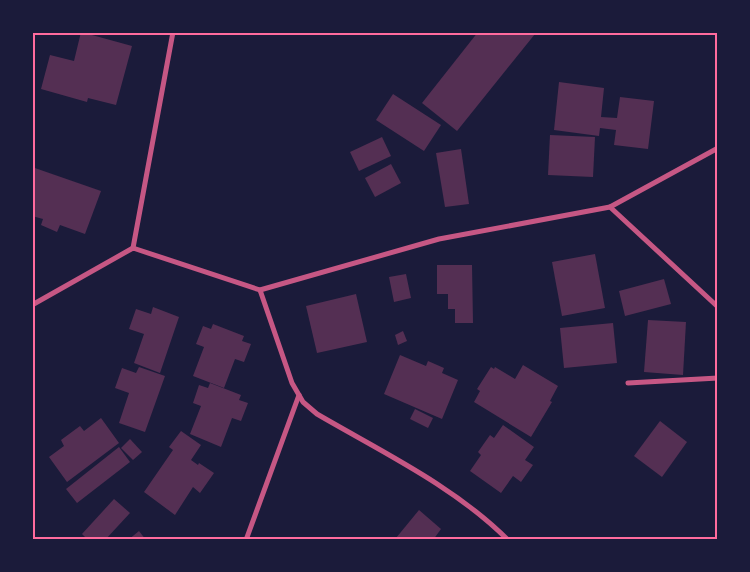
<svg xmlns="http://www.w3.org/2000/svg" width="750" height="572" viewBox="0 0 750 572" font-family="'Golos Text',sans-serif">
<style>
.building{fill:#542f53}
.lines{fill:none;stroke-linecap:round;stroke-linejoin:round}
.minor{stroke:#c65784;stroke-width:5}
.neatline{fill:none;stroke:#ff6b9d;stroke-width:2}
</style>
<rect width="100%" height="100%" fill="#1b1b3a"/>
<g class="building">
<path d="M 81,32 L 132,46 L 116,105 L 88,98 L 87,102 L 41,89 L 50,55 L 74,61 Z"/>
<path d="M 225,32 L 241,32 L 241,35 L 225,34 Z"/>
<path d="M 478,32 L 534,32 L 535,34 L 457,131 L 422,103 Z"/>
<path d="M 559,82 L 604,88 L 601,117 L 617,118 L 620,97 L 654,101 L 648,149 L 614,145 L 616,130 L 600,128 L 599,136 L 554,130 Z"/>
<path d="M 393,94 L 441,125 L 424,151 L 376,120 Z"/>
<path d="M 550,135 L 595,137 L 593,177 L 548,175 Z"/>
<path d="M 382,137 L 391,156 L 359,171 L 350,152 Z"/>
<path d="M 461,149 L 469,204 L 445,207 L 436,153 Z"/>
<path d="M 391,164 L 401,183 L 375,197 L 365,178 Z"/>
<path d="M 32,167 L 101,191 L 85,234 L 60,225 L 57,232 L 41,225 L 43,219 L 32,216 Z"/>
<path d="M 595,254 L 605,308 L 562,316 L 552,262 Z"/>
<path d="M 437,265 L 472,265 L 473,323 L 455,323 L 455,309 L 448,309 L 448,294 L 437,294 Z"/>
<path d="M 406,274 L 411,298 L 394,302 L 389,277 Z"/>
<path d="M 664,279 L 671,304 L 625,316 L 619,291 Z"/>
<path d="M 356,294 L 367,342 L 317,353 L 306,306 Z"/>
<path d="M 153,307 L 179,317 L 160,373 L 134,363 L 144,334 L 129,329 L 136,309 L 151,314 Z"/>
<path d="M 648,320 L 686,322 L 683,375 L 644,372 Z"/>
<path d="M 613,323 L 617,363 L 564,368 L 560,328 Z"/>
<path d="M 213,324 L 244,336 L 242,341 L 251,344 L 244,362 L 235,359 L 224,388 L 193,376 L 204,347 L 196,344 L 203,326 L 211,329 Z"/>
<path d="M 403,331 L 407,341 L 398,345 L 395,335 Z"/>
<path d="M 400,355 L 426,366 L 428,361 L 444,368 L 442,373 L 458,380 L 442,419 L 384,394 Z"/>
<path d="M 523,365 L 558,386 L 550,401 L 552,402 L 531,437 L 474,402 L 480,391 L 477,389 L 491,367 L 494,369 L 495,367 L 515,379 Z"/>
<path d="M 139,367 L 165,376 L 145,432 L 119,423 L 129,393 L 115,388 L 122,368 L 136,373 Z"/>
<path d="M 210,383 L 241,395 L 239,400 L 248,403 L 241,421 L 232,418 L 221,447 L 190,434 L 201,406 L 193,403 L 199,385 L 208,388 Z"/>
<path d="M 415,409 L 433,418 L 428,428 L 410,419 Z"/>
<path d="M 101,418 L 119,443 L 67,482 L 49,457 L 64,446 L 61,440 L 80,426 L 84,431 Z"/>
<path d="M 660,421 L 687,442 L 662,477 L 634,456 Z"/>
<path d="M 503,425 L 534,447 L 525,460 L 533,465 L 521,482 L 513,476 L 501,493 L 470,471 L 481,455 L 478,452 L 490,435 L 494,438 Z"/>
<path d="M 181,431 L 201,445 L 191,460 L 198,465 L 199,463 L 214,473 L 200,493 L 193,487 L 175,515 L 144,492 L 173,450 L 169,447 Z"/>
<path d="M 130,439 L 142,452 L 133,460 L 121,448 Z"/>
<path d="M 119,447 L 130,462 L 77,503 L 66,489 Z"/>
<path d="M 114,499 L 130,513 L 105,540 L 88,540 L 82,534 Z"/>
<path d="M 419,510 L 441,529 L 433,540 L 397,540 L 396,538 Z"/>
<path d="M 139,531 L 146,540 L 128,540 Z"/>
</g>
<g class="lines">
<g class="minor">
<path d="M 610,207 L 718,148"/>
<path d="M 133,248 L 173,32"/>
<path d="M 260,290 L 439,239 L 610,207 L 718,307"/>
<path d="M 32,305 L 133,248 L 260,290 L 292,383 L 303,402 L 317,414 C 382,452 454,486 508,540"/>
<path d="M 628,383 L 718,378"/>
<path d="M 246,540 L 299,395"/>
</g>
</g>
<rect width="750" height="572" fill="none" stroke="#1b1b3a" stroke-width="68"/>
<rect x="34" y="34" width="682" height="504" class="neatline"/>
</svg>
